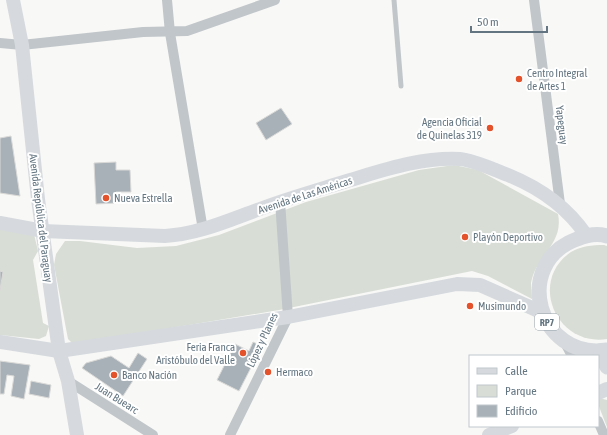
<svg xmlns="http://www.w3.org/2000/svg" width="607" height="435" viewBox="0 0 607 435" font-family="'Asap Condensed',sans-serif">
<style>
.green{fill:#d8ddd5}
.building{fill:#a8b1b7;stroke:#dadad8}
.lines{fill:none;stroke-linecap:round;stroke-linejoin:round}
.service{stroke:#c1c6ca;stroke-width:5}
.minor{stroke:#c1c6ca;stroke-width:10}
.secondary{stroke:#d6dade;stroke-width:14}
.primary{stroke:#d6dade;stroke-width:15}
.poi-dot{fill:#e3522b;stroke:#fff;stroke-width:1.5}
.labels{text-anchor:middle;stroke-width:4;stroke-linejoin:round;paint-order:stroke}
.shield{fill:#fff;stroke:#929ea7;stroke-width:1}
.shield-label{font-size:10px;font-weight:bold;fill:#637581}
.poi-label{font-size:11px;fill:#637581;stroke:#fff;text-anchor:start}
.street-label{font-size:11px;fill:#637581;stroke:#fff}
</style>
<rect width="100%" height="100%" fill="#f8f8f6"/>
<g class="green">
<path d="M 454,165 L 478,170 L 558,214 C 564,244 536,255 531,283 C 531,288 532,294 532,299 L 488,276 L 472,271 L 279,310 L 93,341 L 72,343 L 68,339 L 54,265 L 56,254 L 65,241 L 80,241 L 137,248 L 176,246 L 219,235 L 306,202 L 419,170 Z"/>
<path d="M 0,228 L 34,234 L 38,251 L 33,260 L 43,323 L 49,326 L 46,336 L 39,339 L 0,335 Z"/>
<path d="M 604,245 L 607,246 L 607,339 C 556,347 528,281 571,252 C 581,246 592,245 604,245 Z"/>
<path d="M 599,398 L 607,400 L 607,427 L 598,404 Z"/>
</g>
<g class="building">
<path d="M 281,108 L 292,124 L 266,140 L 256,123 Z"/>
<path d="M 11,136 L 20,196 L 0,193 L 0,138 Z"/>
<path d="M 116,162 L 116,170 L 130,170 L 131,192 L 116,192 L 116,203 L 96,204 L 94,163 Z"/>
<path d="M 0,271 L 3,272 L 0,290 Z"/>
<path d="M 253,342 L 262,346 L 239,391 L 217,380 L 235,344 L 249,351 Z"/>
<path d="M 138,353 L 147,359 L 123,396 L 82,368 L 86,363 L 111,356 L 129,368 Z"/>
<path d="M 0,361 L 30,365 L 24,399 L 11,396 L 14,376 L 7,375 L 4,394 L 0,394 Z"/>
<path d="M 31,381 L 51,385 L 49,398 L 29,394 Z"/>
</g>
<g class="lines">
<path class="service" d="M 394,0 L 401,86"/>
<g class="minor">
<path d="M 167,0 L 170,33 L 203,230"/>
<path d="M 534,0 L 560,204"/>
<path d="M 0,43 L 22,45 L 143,32 L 187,31 L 275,0"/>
<path d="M 564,341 L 572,356"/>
<path d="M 68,381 L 153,435"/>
<path d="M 598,421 L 604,435"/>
<path d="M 230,435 L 288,317 L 280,201"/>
</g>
<g class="secondary">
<path d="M 13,0 L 22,45 L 38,199 L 59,351 L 68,381 L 77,435"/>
<path d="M 0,223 L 43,231 L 165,236 C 199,234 229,220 260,209 C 289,198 318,190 347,181 C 384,170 421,157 460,159 C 473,160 495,170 508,175 C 540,188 567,207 586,235"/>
<path d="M 0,342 L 59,351 L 288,317 L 457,284 L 480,285 L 541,312"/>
<path d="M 598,393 L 607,389"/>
<path d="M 489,435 L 512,426"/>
</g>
<g class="primary">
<path d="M 607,236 C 597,233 587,235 577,239 C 511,263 538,361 607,350"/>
<path d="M 600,351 L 607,367"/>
</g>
</g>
<g class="poi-dot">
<circle cx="519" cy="79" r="4"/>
<circle cx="490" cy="128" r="4"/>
<circle cx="106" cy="198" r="4"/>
<circle cx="465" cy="237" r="4"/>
<circle cx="470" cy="306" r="4"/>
<circle cx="243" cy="353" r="4"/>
<circle cx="268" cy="372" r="4"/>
<circle cx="114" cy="375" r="4"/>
</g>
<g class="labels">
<rect class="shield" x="535" y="314" width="24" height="16" rx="3"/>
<g class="shield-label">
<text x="547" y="326">RP7</text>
</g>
<g class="poi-label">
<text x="527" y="77">Centro Integral<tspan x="527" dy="13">de Artes 1</tspan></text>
<text x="482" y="126" text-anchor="end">Agencia Oficial<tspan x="482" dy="13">de Quinelas 319</tspan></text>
<text x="114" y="202">Nueva Estrella</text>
<text x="473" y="241">Playón Deportivo</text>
<text x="478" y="310">Musimundo</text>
<text x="235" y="351" text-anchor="end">Feria Franca<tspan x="235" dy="13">Aristóbulo del Valle</tspan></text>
<text x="276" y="376">Hermaco</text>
<text x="122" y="379">Banco Nación</text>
</g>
<g class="street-label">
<text transform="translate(562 125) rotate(83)" y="4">Yapeguay</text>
<text transform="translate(305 195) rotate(-18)" y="4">Avenida de Las Américas</text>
<text transform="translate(41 218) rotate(83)" y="4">Avenida República del Paraguay</text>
<text transform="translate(262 340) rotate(-65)" y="4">López y Planes</text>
<text transform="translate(117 398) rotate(32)" y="4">Juan Buearc</text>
</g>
</g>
<rect x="469" y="355" width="130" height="72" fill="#ffffff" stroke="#c1c8cd"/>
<rect x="477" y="368" width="20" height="6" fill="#d6dade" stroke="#c1c8cd"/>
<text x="505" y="375" font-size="12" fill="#637581">Calle</text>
<rect x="477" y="385" width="20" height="12" fill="#d8ddd5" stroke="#c1c8cd"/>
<text x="505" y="395" font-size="12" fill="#637581">Parque</text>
<rect x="477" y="405" width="20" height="12" fill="#a8b1b7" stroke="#c1c8cd"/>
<text x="505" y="415" font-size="12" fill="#637581">Edificio</text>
<path d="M471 26v6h76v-6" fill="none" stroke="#637581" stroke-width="2"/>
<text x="477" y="26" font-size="12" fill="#637581" stroke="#ffffff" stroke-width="3" paint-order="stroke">50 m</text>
</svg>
